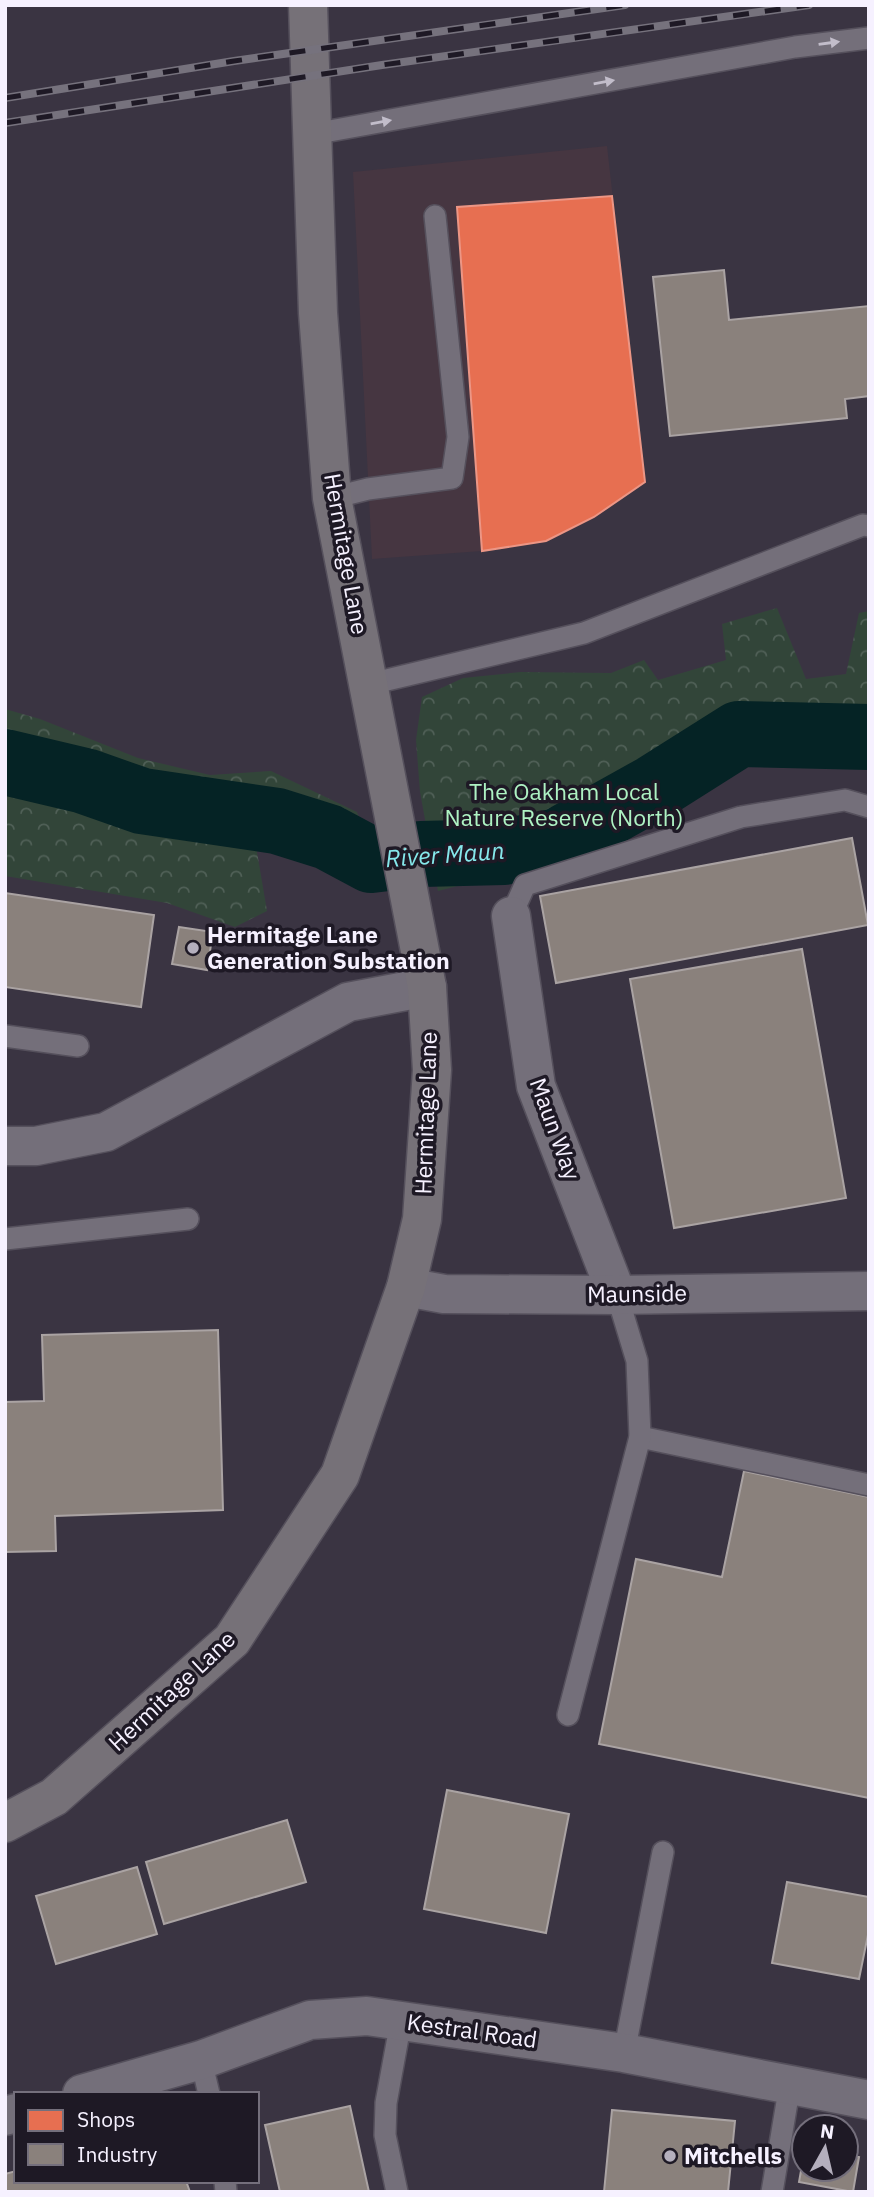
<svg xmlns="http://www.w3.org/2000/svg" width="874" height="2197" viewBox="0 0 874 2197" font-family="'IBM Plex Sans',sans-serif">
<style>
.commercial{fill:#463641}
.forest{fill:url(#forest-crowns)}
.shops{fill:#e76f51;stroke:#ec9685;stroke-width:2}
.industry{fill:#8a817c;stroke:#aaa3a3;stroke-width:2}
.lines{fill:none;stroke-linecap:round;stroke-linejoin:round}
.river{stroke:#052325;stroke-width:66}
.lane-casing{stroke:#55505c;stroke-width:24}
.street-casing{stroke:#55505c;stroke-width:41}
.secondary-casing{stroke:#55505c;stroke-width:41}
.lane{stroke:#746f7a;stroke-width:21}
.street{stroke:#746f7a;stroke-width:38}
.secondary{stroke:#767178;stroke-width:38}
.rail-casing{stroke:#76727d;stroke-width:8}
.rail{stroke:#1e1925;stroke-width:5;stroke-dasharray:16;stroke-linecap:butt}
.oneway{fill:#c2bdca}
.poi-dot{fill:#b4afbd;stroke:#1e1925;stroke-width:2.5}
.labels{text-anchor:middle;stroke-width:7;stroke-linejoin:round;paint-order:stroke}
.street-label{font-size:23px;fill:#f6f1ff;stroke:#1e1925}
.park-label{font-size:23px;fill:#aef2c3;stroke:#1e1925}
.poi-label{font-size:23px;font-weight:bold;fill:#f6f1ff;stroke:#1e1925;text-anchor:start}
.water-label{font-size:24px;font-style:italic;fill:#86e9ec;stroke:#1e1925}
</style>
<defs>
<pattern id="forest-crowns" width="20" height="18" patternUnits="userSpaceOnUse" patternTransform="scale(1.75)"><rect width="20" height="18" fill="#324539"/><path d="M2 6a3 3 0 1 1 6 0M12 15a3 3 0 1 1 6 0" fill="none" stroke="#506057"/></pattern>
</defs>
<rect width="100%" height="100%" fill="#3a3442"/>
<path class="commercial" d="M 607,146 L 645,482 L 594,517 L 546,541 L 482,551 L 372,559 L 353,172 Z"/>
<g class="forest">
<path d="M 777,608 L 806,679 L 846,674 L 859,613 L 869,611 L 869,761 L 724,764 L 611,832 L 601,849 L 438,891 L 420,792 L 416,740 L 422,697 L 463,678 L 521,672 L 611,673 L 644,660 L 658,680 L 726,660 L 722,624 Z"/>
<path d="M 5,709 L 40,719 L 138,758 L 210,775 L 271,771 L 357,812 L 368,842 L 321,857 L 266,835 L 257,852 L 267,911 L 235,927 L 167,903 L 5,876 Z"/>
</g>
<path class="shops" d="M 612,196 L 645,482 L 594,517 L 546,541 L 482,551 L 457,207 Z"/>
<g class="industry">
<path d="M 724,270 L 729,320 L 869,306 L 869,396 L 845,399 L 847,418 L 670,436 L 653,277 Z"/>
<path d="M 852,838 L 868,925 L 556,983 L 540,896 Z"/>
<path d="M 5,893 L 154,915 L 141,1007 L 5,987 Z"/>
<path d="M 179,927 L 213,932 L 207,970 L 172,964 Z"/>
<path d="M 802,949 L 846,1198 L 674,1228 L 630,979 Z"/>
<path d="M 218,1330 L 223,1510 L 55,1516 L 56,1551 L 5,1552 L 5,1402 L 44,1401 L 42,1335 Z"/>
<path d="M 744,1471 L 869,1497 L 869,1798 L 599,1744 L 636,1559 L 722,1577 Z"/>
<path d="M 447,1790 L 569,1814 L 546,1933 L 424,1909 Z"/>
<path d="M 287,1820 L 306,1882 L 164,1924 L 146,1862 Z"/>
<path d="M 137,1867 L 157,1934 L 56,1964 L 36,1896 Z"/>
<path d="M 787,1882 L 869,1897 L 869,1930 L 859,1979 L 772,1963 Z"/>
<path d="M 350,2106 L 369,2192 L 280,2192 L 265,2125 Z"/>
<path d="M 612,2110 L 735,2121 L 728,2192 L 604,2192 Z"/>
<path d="M 804,2154 L 804,2169 L 846,2169 L 846,2155 L 859,2157 L 853,2192 L 799,2182 Z"/>
<path d="M 16,2171 L 16,2181 L 186,2181 L 190,2192 L 5,2192 L 5,2174 Z"/>
</g>
<g class="lines">
<path class="river" d="M 5,762 L 85,781 L 142,801 L 277,821 L 328,837 L 371,860 L 421,854 L 504,852 L 558,841 L 655,787 L 739,734 L 869,737"/>
<g class="lane-casing">
<g id="lane">
<path d="M 313,134 L 795,47 L 869,38"/>
<path d="M 332,498 L 368,489 L 452,478 L 458,437 L 435,216"/>
<path d="M 370,684 L 584,633 L 863,525 L 869,526"/>
<path d="M 511,916 L 525,885 L 741,817 L 845,800 L 869,807"/>
<path d="M 5,1036 L 78,1046"/>
<path d="M 5,1239 L 188,1219"/>
<path d="M 640,1437 L 869,1485"/>
<path d="M 568,1715 L 640,1437 L 637,1361 L 617,1295"/>
<path d="M 624,2053 L 663,1852"/>
<path d="M 201,2060 L 209,2094"/>
<path d="M 225,2181 L 226,2192"/>
<path d="M 397,2192 L 385,2135 L 386,2103 L 401,2021"/>
<path d="M 772,2192 L 790,2084"/>
</g>
</g>
<g class="street-casing">
<g id="street">
<path d="M 511,916 L 536,1086 L 617,1295"/>
<path d="M 5,1146 L 36,1146 L 106,1132 L 348,1002 L 427,987"/>
<path d="M 406,1287 L 444,1294 L 617,1295 L 869,1291"/>
<path d="M 82,2094 L 201,2060 L 310,2020 L 367,2016 L 624,2053 L 869,2100"/>
<path d="M 5,2116 L 16,2113"/>
</g>
</g>
<g class="secondary-casing">
<path id="secondary" d="M 5,1823 L 54,1797 L 232,1640 L 340,1475 L 406,1287 L 422,1219 L 432,1070 L 427,987 L 332,498 L 318,313 L 308,5"/>
</g>
<use href="#lane" class="lane"/>
<use href="#street" class="street"/>
<use href="#secondary" class="secondary"/>
<g class="rail-casing">
<g id="rail">
<path d="M 5,98 L 234,61 L 625,5"/>
<path d="M 5,123 L 382,65 L 809,5"/>
</g>
</g>
<use href="#rail" class="rail"/>
</g>
<defs><path id="oneway-solid" d="M-6-.8H1V-3.2L6.5 0L1 3.2V.8H-6Z" transform="scale(1.75)"/></defs>
<g class="oneway">
<use href="#oneway-solid" transform="translate(829 43) rotate(-8)"/>
<use href="#oneway-solid" transform="translate(604 82) rotate(-10)"/>
<use href="#oneway-solid" transform="translate(381 122) rotate(-10)"/>
</g>
<g class="poi-dot">
<circle cx="193" cy="948" r="7"/>
<circle cx="670" cy="2156" r="7"/>
</g>
<g class="labels">
<g class="street-label">
<text transform="translate(346 554) rotate(80)" y="8">Hermitage Lane</text>
<text transform="translate(426 1113) rotate(-88)" y="8">Hermitage Lane</text>
<text transform="translate(555 1129) rotate(70)" y="8">Maun Way</text>
<text transform="translate(637 1294) rotate(-1)" y="8">Maunside</text>
<text transform="translate(172 1691) rotate(-43)" y="8">Hermitage Lane</text>
<text transform="translate(472 2031) rotate(8)" y="8">Kestral Road</text>
</g>
<g class="park-label">
<text x="564" y="800">The Oakham Local<tspan x="564" dy="26">Nature Reserve (North)</tspan></text>
</g>
<g class="poi-label">
<text x="207" y="943">Hermitage Lane<tspan x="207" dy="26">Generation Substation</tspan></text>
<text x="684" y="2164">Mitchells</text>
</g>
<g class="water-label">
<text transform="translate(445 855) rotate(-4)" y="8">River Maun</text>
</g>
</g>
<rect width="874" height="2197" fill="none" stroke="#f6f1ff" stroke-width="14"/>
<rect x="14" y="2092" width="245" height="91" fill="#1e1925" stroke="#746f7c" stroke-width="2"/>
<rect x="28" y="2110" width="35" height="21" fill="#e76f51" stroke="#746f7c" stroke-width="2"/>
<text x="77" y="2127" font-size="21" fill="#f6f1ff">Shops</text>
<rect x="28" y="2144" width="35" height="21" fill="#8a817c" stroke="#746f7c" stroke-width="2"/>
<text x="77" y="2162" font-size="21" fill="#f6f1ff">Industry</text>
<g transform="translate(825 2148) rotate(8)"><circle r="33" fill="#1e1925" stroke="#746f7c" stroke-width="2"/>
<path d="M0-5L12 26L0 18L-12 26Z" fill="#b4afbd"/>
<text y="-10" font-size="19" font-weight="bold" text-anchor="middle" fill="#f6f1ff">N</text>
</g>
</svg>
